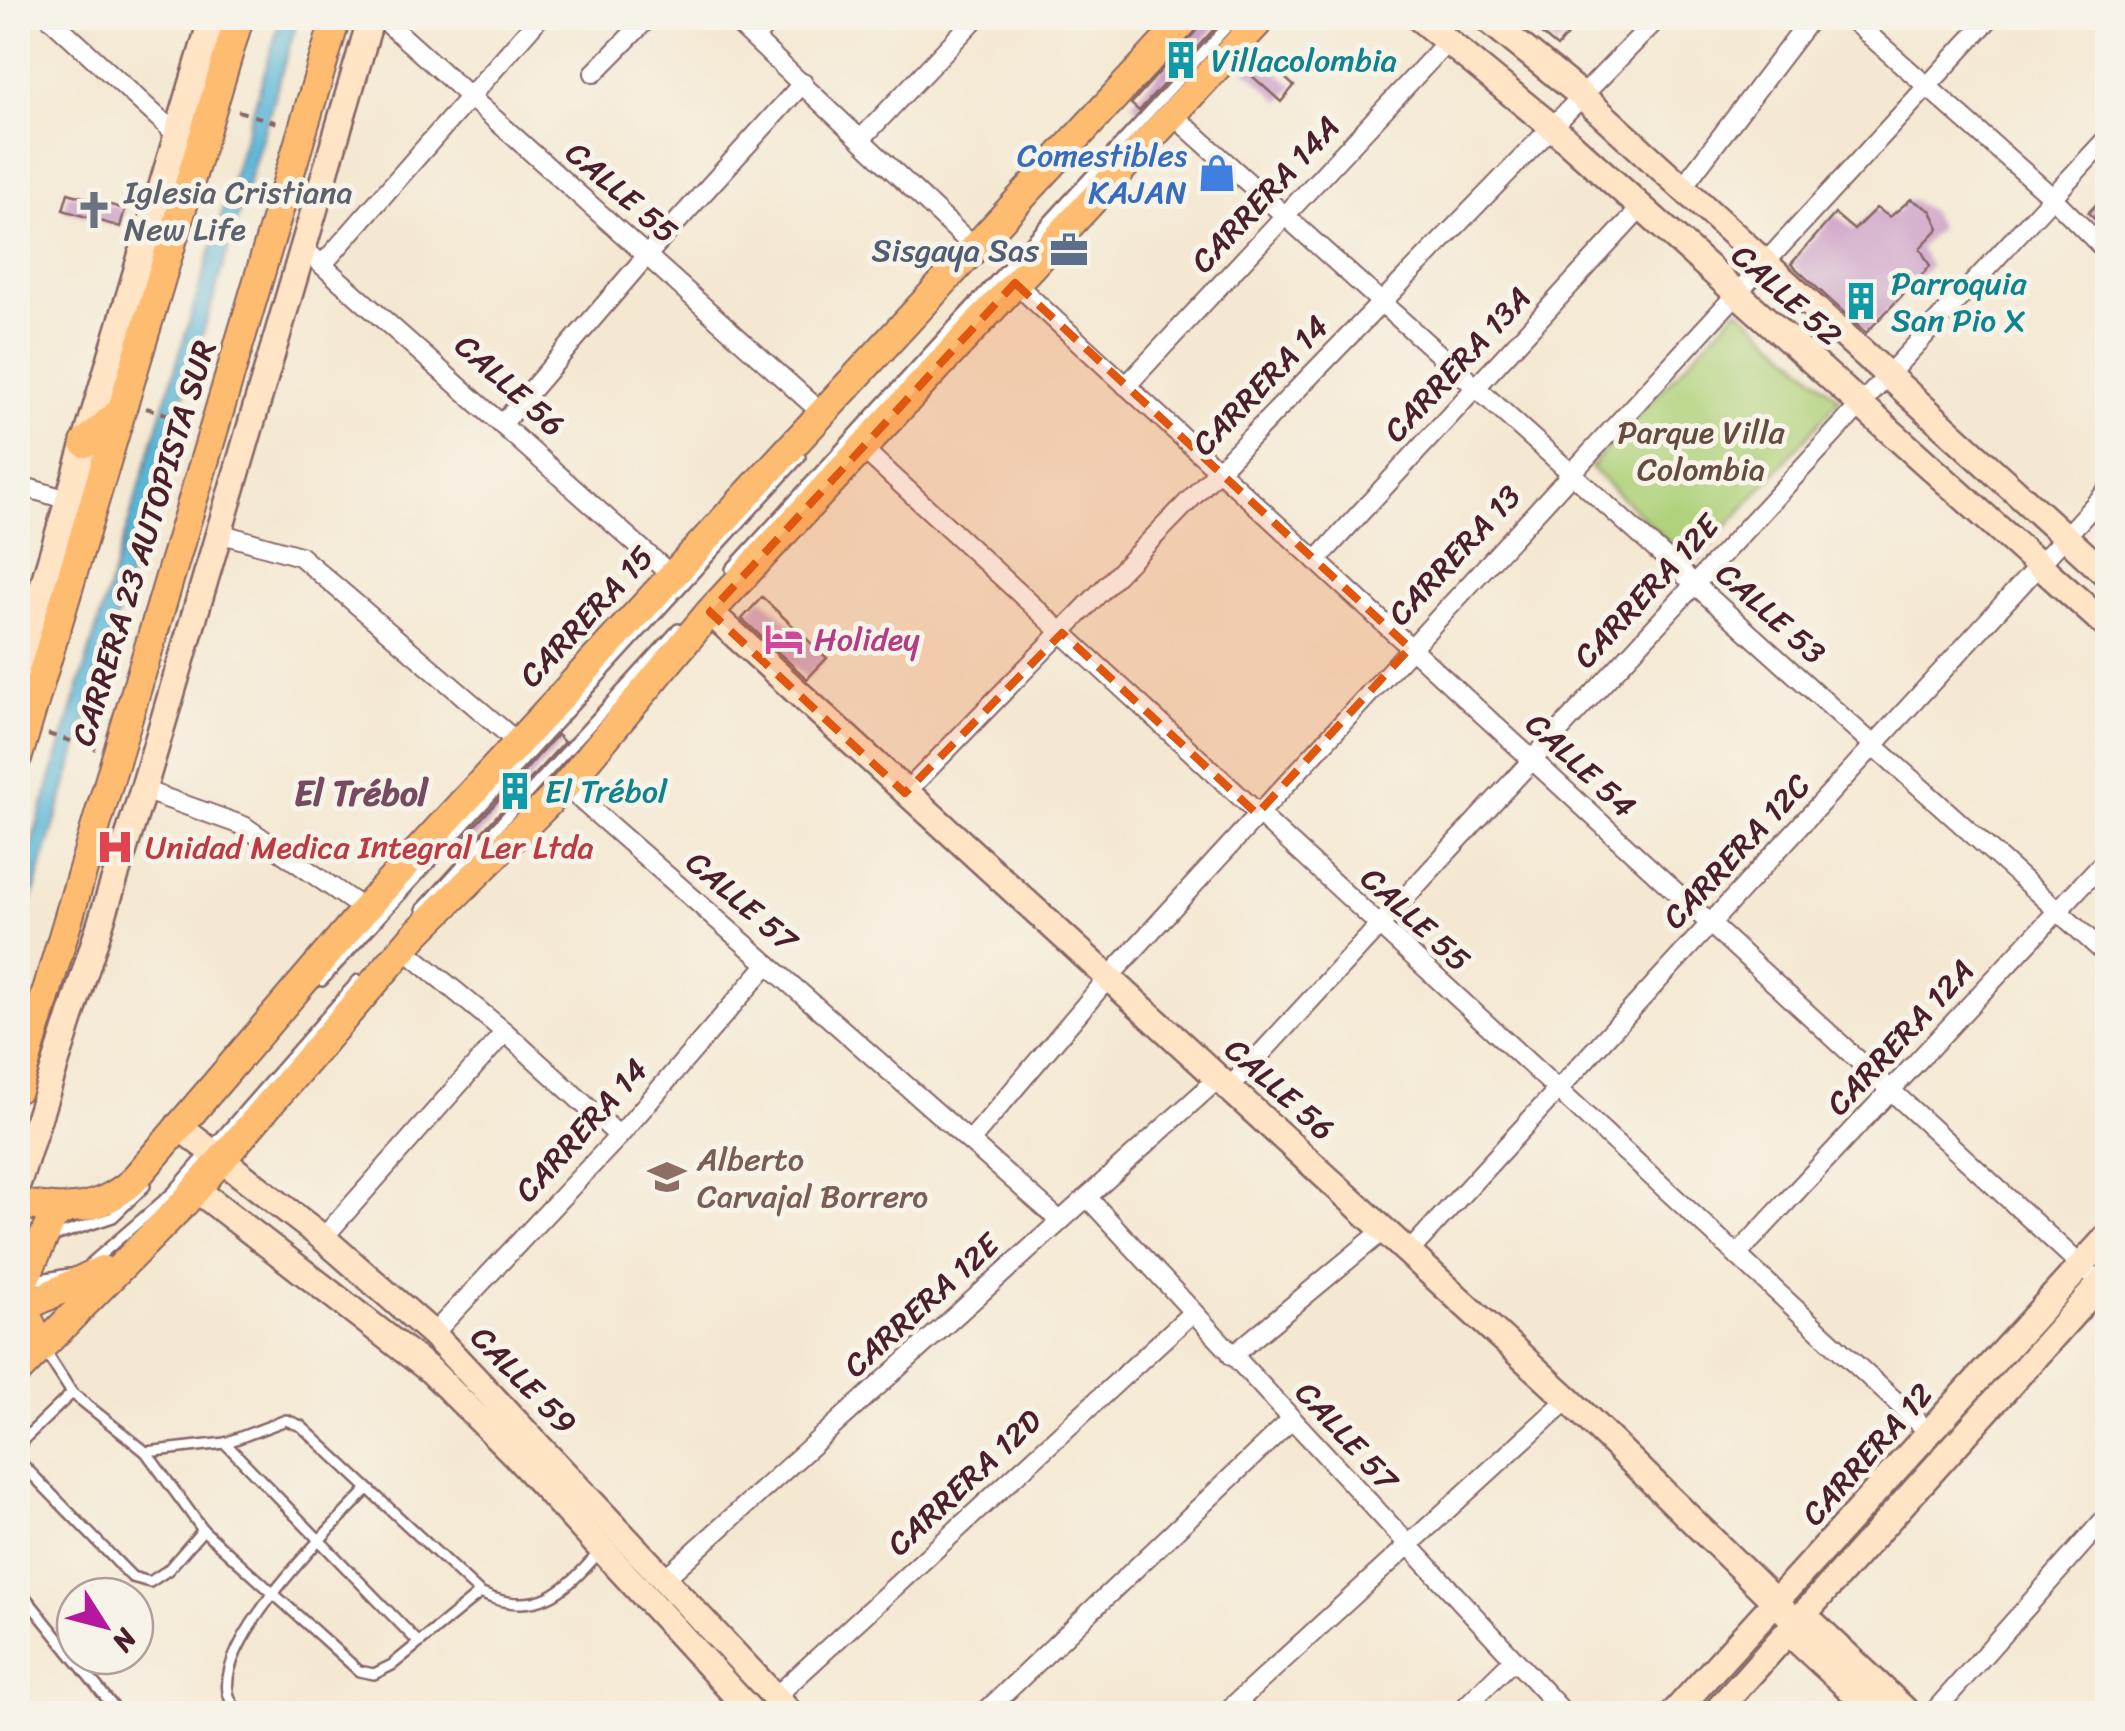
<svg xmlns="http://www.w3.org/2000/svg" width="2125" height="1731" viewBox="0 0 2125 1731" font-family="Sriracha,sans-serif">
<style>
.green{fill:#b0d27b;stroke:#7d7853;stroke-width:2.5}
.water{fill:#59b6d7;stroke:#526a81;stroke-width:2.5}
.building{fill:#c899c5}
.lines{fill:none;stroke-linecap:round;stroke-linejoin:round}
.lane-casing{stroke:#866565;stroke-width:14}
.street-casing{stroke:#866565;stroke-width:22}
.secondary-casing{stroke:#866565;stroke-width:30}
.primary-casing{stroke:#866565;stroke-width:32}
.path{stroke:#866565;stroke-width:4;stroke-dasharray:8 8;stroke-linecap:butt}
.lane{stroke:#fff;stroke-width:9}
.street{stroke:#fff;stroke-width:18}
.secondary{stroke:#ffe4c6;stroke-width:25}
.primary{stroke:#febc70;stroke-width:28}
.marked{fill:#e0560e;fill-opacity:0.2;stroke:#e0560e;stroke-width:8;stroke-dasharray:20 12;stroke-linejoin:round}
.labels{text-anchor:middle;stroke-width:10;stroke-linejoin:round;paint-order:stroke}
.culture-label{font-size:32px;fill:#0d838f;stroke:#f7f3e8;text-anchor:start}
.shop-label{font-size:32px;fill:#366cbe;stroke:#f7f3e8;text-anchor:end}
.worship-label{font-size:32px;fill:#5b616d;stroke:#f7f3e8;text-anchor:start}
.street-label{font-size:32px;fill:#4a1f2b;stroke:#f7f3e8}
.service-label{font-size:32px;fill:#4e5e75;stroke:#f7f3e8;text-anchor:end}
.park-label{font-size:32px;fill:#644c3f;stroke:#f7f3e8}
.hotel-label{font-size:32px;fill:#b23c85;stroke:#f7f3e8;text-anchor:start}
.health-label{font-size:32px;fill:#be3a42;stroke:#f7f3e8;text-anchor:start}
.education-label{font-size:32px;fill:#785e54;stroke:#f7f3e8;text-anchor:start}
.neighbourhood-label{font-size:35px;font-weight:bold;fill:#764a61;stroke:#f7f3e8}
</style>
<rect width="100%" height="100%" fill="#f7f3e8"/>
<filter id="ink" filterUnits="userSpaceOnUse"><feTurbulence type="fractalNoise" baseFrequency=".01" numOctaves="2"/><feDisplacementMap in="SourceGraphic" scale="20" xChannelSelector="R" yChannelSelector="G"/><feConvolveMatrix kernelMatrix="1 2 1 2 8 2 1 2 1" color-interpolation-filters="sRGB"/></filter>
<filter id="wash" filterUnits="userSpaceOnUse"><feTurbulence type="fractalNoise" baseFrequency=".0048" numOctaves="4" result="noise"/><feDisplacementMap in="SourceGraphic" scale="40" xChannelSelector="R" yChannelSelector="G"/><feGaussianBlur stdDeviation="2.25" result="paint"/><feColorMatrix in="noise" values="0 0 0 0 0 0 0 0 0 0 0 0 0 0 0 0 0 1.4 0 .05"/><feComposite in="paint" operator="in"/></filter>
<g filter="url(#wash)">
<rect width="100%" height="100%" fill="#f4e8d2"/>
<path class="green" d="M 1738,308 L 1840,399 L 1693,565 L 1590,467 Z"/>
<path class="water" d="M 281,18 L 298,18 L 18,945 L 18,889 Z"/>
<g id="blocks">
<g class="building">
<path d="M 1208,18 L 1224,18 L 1139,111 L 1131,104 Z"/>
<path d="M 1522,18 L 1582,18 L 1557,47 Z"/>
<path d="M 1255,51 L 1294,86 L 1281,102 L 1241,66 Z"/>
<path d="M 2108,192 L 2108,231 L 2088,213 Z"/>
<path d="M 68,193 L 125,209 L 120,227 L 63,210 Z"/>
<path d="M 1911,199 L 1931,211 L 1939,228 L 1920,248 L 1930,266 L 1866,333 L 1791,264 L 1835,214 L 1854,230 L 1876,208 L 1890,217 Z"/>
<path d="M 762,597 L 827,658 L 807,679 L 742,619 Z"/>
<path d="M 557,735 L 564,742 L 470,845 L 463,839 Z"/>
</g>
</g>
</g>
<g filter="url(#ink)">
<use href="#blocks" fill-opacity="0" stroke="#866565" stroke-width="2.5"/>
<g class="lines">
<g class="lane-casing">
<g id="lane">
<path d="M 731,569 L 1235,18"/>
<path d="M 422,909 L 678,629"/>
<path d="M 322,981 L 800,457"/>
<path d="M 52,1237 L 113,1217 L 145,1186"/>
<path d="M 18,1241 L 37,1240"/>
<path d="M 91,1263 L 172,1193 L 358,980"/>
<path d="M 30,1281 L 69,1274"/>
<path d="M 45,1351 L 72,1393 L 146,1452 L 225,1443 L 286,1420 L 301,1426 L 480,1593 C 536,1619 565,1592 601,1550"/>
<path d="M 72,1393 L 23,1440 L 18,1452 L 21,1463 L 132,1577 L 150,1582 L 168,1570 L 203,1530"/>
<path d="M 225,1443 L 419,1643"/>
<path d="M 146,1452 L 203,1530 L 359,1671 L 374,1674 L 392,1665 L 480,1593"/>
<path d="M 18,1588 L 119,1714"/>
<path d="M 237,1714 C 235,1707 229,1699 228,1692 C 219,1636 331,1528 368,1489"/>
</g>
</g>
<g class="street-casing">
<g id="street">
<path d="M 50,18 L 177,135"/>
<path d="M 382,18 L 822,413"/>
<path d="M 732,18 L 975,248"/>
<path d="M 1850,18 L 2052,197 L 2108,253"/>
<path d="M 755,37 L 773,18"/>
<path d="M 594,73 L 648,18"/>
<path d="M 1172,114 L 2108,956"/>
<path d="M 861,139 L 976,18"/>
<path d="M 1681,189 L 1811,18"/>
<path d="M 303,248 L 671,575"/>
<path d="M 323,264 L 539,18"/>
<path d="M 1015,283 L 2089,1273"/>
<path d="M 1126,386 L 1447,42"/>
<path d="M 504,422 L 648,254 L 803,83"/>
<path d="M 862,448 L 1930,1433"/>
<path d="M 18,485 L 68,500"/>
<path d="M 219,533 L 300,556 L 517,742"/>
<path d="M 1316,561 L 1641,208"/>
<path d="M 565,786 L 1059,1220"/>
<path d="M 143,790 L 244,826 L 365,910"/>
<path d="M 905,793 L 1658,18"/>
<path d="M 403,948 L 505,1032 L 619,1136"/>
<path d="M 1230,1087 L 2108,137"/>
<path d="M 970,1141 L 1109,977 L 1990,18"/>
<path d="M 1087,1197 L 1565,1714"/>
<path d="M 323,1238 L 505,1032"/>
<path d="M 1409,1252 L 2108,490"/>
<path d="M 1736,1256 L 2108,857"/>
<path d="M 433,1334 L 619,1136 L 768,964"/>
<path d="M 1232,1356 L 1385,1229"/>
<path d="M 664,1579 L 1220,1077"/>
<path d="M 775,1697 L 1193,1312"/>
<path d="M 18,1708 L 22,1714"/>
<path d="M 983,1714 L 1292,1419"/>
<path d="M 1224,1714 L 1568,1399"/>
<path d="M 1458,1714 L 1514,1659"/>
<path d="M 1932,1714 L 2108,1515"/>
</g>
</g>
<g class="secondary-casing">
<g id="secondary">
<path d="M 1419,18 L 1552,127 L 2108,627"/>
<path d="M 1486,18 L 1582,96 L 2108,576"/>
<path d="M 710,612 L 1568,1399 L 1797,1623 L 1799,1642 L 1877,1714"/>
<path d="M 18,669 L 212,18"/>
<path d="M 178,1126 L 323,1238 L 433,1334 L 791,1714"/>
<path d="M 18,1182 L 143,790 L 371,18"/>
<path d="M 196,1189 L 431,1371 L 516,1456 L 753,1714"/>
<path d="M 1797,1623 L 1815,1625 L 1909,1714"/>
<path d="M 1673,1714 L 2108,1236"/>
<path d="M 1714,1714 L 2108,1275"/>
</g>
</g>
<g class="primary-casing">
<g id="primary">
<path d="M 85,443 L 120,412"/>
<path d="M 18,756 L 239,18"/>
<path d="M 18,1088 L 336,18"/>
<path d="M 18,1203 C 62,1212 96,1213 132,1182 L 373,900 L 1187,18"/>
<path d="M 18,1310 L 102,1270"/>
<path d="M 42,1346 C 12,1290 18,1295 42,1241 C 50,1226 48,1218 64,1210"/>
<path d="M 18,1371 L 184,1203 L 415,935 L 565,786 L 710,612 L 1262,18"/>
</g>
</g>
<g class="path">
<path d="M 238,111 L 281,124"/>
<path d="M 146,408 L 190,421"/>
<path d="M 48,734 L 96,749"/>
</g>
<use href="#lane" class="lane"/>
<use href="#street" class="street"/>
<use href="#secondary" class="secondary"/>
<use href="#primary" class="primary"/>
</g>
</g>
<path class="marked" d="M 1015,283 L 1410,648 L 1257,814 L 1062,633 L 905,793 L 710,612 Z"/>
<defs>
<g id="building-bare" transform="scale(3)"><path d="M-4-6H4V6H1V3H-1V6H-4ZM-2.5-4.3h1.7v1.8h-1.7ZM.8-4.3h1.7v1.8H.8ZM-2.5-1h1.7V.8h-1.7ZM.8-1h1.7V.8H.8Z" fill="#0f9aa8" stroke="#f7f3e8" stroke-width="2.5" paint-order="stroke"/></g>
<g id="shop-bare" transform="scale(3)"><path d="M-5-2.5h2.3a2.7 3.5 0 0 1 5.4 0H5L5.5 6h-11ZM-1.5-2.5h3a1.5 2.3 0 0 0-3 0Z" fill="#3f7fe0" stroke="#f7f3e8" stroke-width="2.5" paint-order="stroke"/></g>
<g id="church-bare" transform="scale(3)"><path d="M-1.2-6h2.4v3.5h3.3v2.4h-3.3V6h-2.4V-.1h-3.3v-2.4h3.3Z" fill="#6b7280" stroke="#f7f3e8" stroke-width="2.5" paint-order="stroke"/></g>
<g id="office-bare" transform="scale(3)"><path d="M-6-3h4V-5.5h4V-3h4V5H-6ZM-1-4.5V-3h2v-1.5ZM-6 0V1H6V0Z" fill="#5c6f8a" stroke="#f7f3e8" stroke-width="2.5" paint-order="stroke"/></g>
<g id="hotel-bare" transform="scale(3)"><path d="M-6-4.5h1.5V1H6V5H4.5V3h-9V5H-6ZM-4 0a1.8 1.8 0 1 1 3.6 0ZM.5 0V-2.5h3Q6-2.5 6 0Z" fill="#d1479c" stroke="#f7f3e8" stroke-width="2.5" paint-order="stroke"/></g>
<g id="hospital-bare" transform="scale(3)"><path d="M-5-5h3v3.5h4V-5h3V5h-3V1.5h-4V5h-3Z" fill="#e0444e" stroke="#f7f3e8" stroke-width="2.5" paint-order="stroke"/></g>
<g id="school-bare" transform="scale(3)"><path d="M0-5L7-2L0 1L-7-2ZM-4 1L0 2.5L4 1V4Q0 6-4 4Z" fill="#8d6e63" stroke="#f7f3e8" stroke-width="2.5" paint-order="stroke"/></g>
</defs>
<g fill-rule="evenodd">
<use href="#building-bare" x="1181" y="60"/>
<use href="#shop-bare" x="1217" y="173"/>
<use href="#church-bare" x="94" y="210"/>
<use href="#office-bare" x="1069" y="250"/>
<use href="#building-bare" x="1861" y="301"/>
<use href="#hotel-bare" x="784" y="639"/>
<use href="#building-bare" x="515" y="791"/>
<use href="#hospital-bare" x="115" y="847"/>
<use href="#school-bare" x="667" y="1177"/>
</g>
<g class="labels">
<g class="culture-label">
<text x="1211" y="71">Villacolombia</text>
<text x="1891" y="294">Parroquia<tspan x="1891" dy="37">San Pio X</tspan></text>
<text x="545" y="802">El Trébol</text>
</g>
<g class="shop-label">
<text x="1187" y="166">Comestibles<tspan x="1187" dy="37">KAJAN</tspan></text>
</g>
<g class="worship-label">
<text x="124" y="203">Iglesia Cristiana<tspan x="124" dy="37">New Life</tspan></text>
</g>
<g class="street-label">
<text transform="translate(622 192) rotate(41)" y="11">CALLE 55</text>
<text transform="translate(1265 194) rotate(-47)" y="11">CARRERA 14A</text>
<text transform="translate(1787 295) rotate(42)" y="11">CALLE 52</text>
<text transform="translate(1457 364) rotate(-47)" y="11">CARRERA 13A</text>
<text transform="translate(510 385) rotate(42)" y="11">CALLE 56</text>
<text transform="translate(1260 385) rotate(-46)" y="11">CARRERA 14</text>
<text transform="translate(143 543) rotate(-73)" y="11">CARRERA 23 AUTOPISTA SUR</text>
<text transform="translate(1454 555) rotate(-47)" y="11">CARRERA 13</text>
<text transform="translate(1646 591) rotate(-47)" y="11">CARRERA 12E</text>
<text transform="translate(1771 613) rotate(42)" y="11">CALLE 53</text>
<text transform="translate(586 616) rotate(-47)" y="11">CARRERA 15</text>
<text transform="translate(1581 765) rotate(43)" y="11">CALLE 54</text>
<text transform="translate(1736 851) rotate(-47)" y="11">CARRERA 12C</text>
<text transform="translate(742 901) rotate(41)" y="11">CALLE 57</text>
<text transform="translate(1416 919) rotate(43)" y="11">CALLE 55</text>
<text transform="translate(1900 1037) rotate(-47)" y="11">CARRERA 12A</text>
<text transform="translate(1280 1089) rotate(42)" y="11">CALLE 56</text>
<text transform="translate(581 1130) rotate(-48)" y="11">CARRERA 14</text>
<text transform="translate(921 1305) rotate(-42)" y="11">CARRERA 12E</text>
<text transform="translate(524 1380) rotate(46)" y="11">CALLE 59</text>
<text transform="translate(1347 1436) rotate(48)" y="11">CALLE 57</text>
<text transform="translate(1867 1454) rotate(-48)" y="11">CARRERA 12</text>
<text transform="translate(964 1482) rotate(-43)" y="11">CARRERA 12D</text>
</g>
<g class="service-label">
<text x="1039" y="261">Sisgaya Sas</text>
</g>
<g class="park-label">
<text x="1701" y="443">Parque Villa<tspan x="1701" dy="37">Colombia</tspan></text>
</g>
<g class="hotel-label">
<text x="814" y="650">Holidey</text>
</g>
<g class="health-label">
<text x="145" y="858">Unidad Medica Integral Ler Ltda</text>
</g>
<g class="education-label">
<text x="697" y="1170">Alberto<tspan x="697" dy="37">Carvajal Borrero</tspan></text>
</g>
<g class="neighbourhood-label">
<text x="361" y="805">El Trébol</text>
</g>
</g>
<rect width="2125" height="1731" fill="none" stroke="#f7f3e8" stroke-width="60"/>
<g transform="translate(105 1626) rotate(126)"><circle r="48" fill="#f7f3e8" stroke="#b29e9c" stroke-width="2.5"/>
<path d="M0-8L18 38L0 25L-18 38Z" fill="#b5179e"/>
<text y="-15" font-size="28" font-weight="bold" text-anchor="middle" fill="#4a1f2b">N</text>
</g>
</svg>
